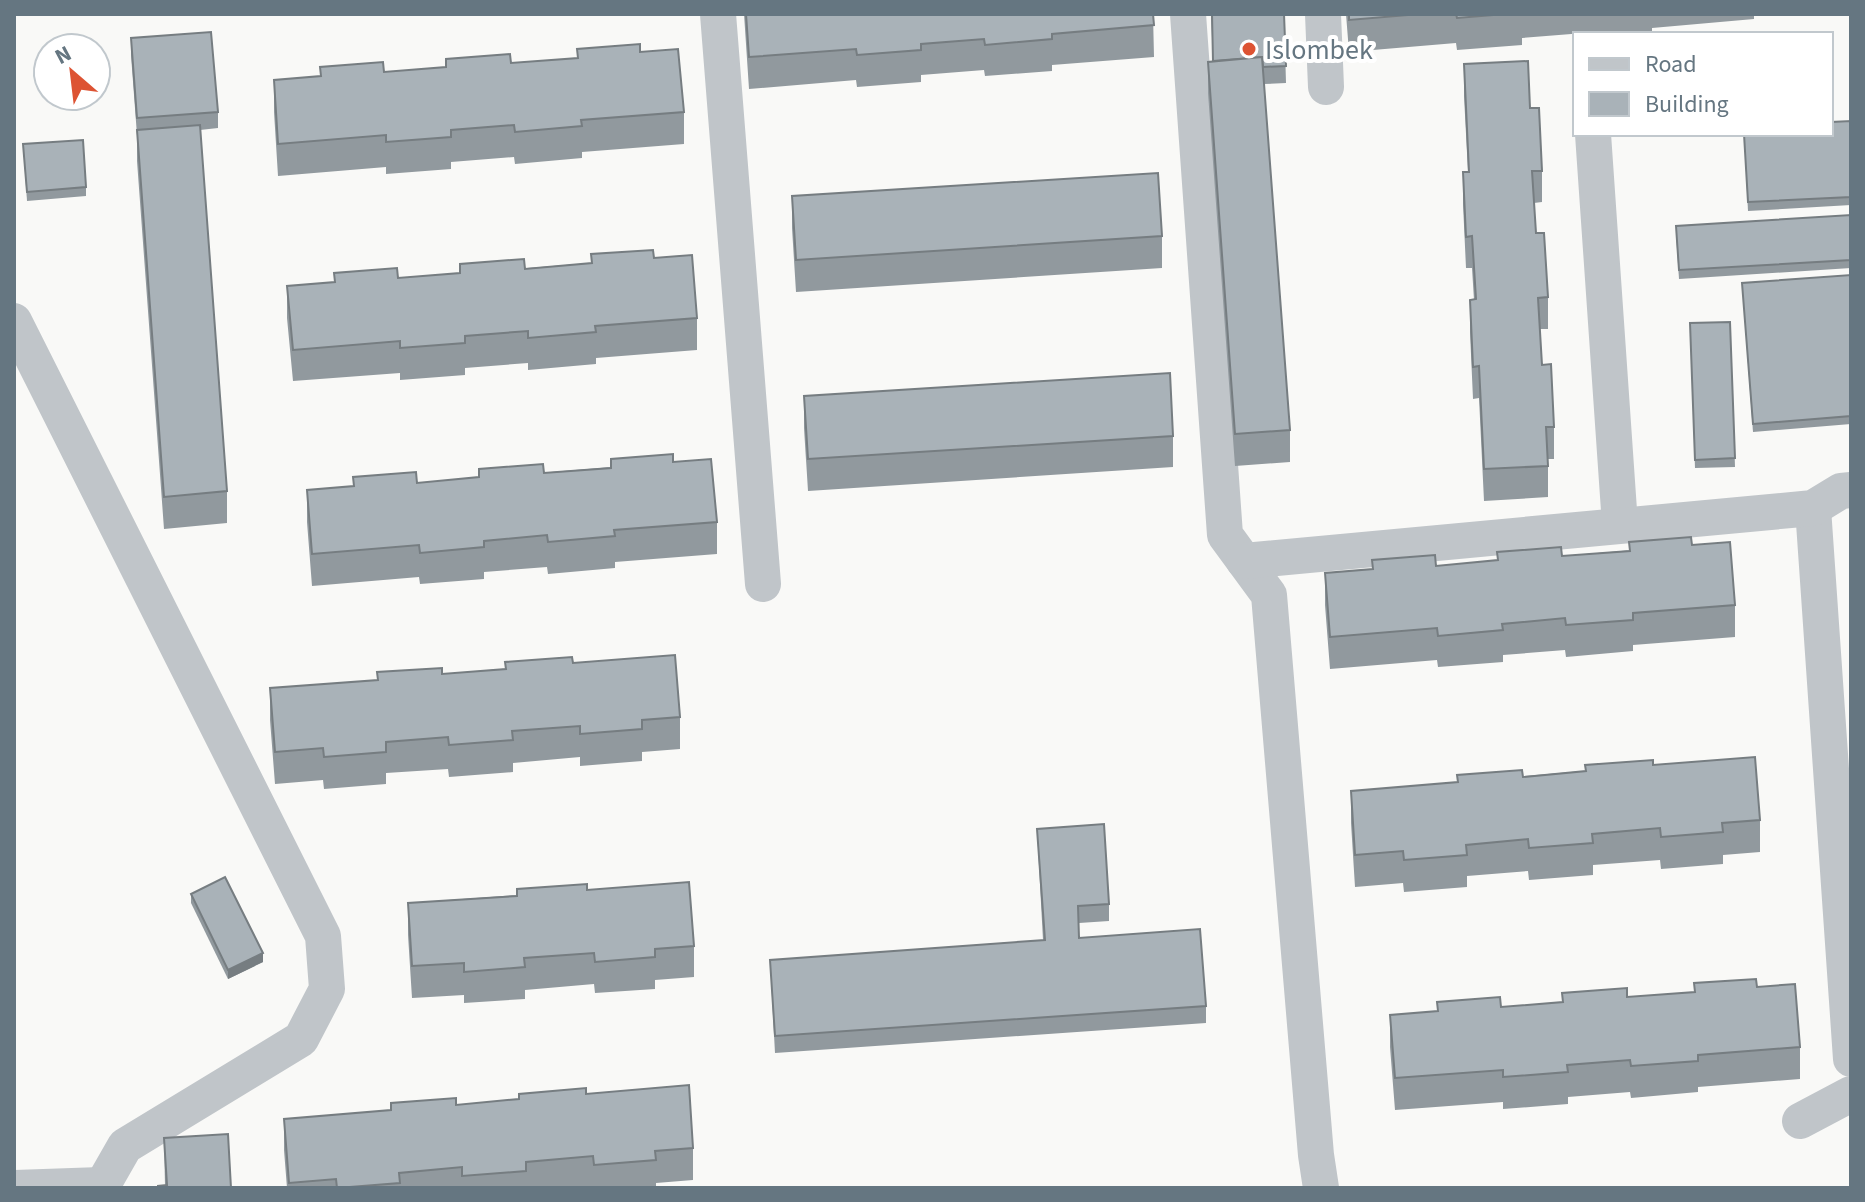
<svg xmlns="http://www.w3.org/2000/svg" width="1865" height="1202" viewBox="0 0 1865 1202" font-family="'Source Sans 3',sans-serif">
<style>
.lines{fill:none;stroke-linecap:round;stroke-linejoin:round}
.minor{stroke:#c0c5c9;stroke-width:36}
.wall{fill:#91999e}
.shaded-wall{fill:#767d81}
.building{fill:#a9b2b8;stroke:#767d81;stroke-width:2}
.poi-dot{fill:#dd5333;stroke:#fff;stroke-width:3}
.labels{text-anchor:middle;stroke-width:8;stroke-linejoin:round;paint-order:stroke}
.poi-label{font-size:28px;fill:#657681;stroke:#fff;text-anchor:start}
</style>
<rect width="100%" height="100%" fill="#f9f9f7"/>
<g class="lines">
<g class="minor">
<path d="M 718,14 L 763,584"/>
<path d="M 1188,14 L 1225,535 L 1269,595 L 1316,1155 L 1321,1188"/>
<path d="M 1323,14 L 1326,87"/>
<path d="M 1593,134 L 1620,525"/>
<path d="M 14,321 L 323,936 L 327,989 L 301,1039 L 125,1146 L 101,1188"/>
<path d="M 1813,508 L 1851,1059"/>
<path d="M 1244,561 L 1813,508 L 1841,491 L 1851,490"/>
<path d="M 1800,1121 L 1851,1094"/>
<path d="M 15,1188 L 101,1185"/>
</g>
</g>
<g class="wall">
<path d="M 744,14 L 1153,14 L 1154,57 L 1052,65 L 1052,71 L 985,76 L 984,70 L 921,75 L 921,82 L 857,87 L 856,80 L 749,89 Z"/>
<path d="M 1211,14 L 1284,14 L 1286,83 L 1264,84 L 1290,430 L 1290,462 L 1235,466 L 1208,93 L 1208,62 L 1213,61 Z"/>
<path d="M 1346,14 L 1754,14 L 1754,19 L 1652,28 L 1652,34 L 1584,34 L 1584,33 L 1522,38 L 1522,45 L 1457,50 L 1456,43 L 1349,52 Z"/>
<path d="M 131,38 L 218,112 L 218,128 L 200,130 L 227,491 L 227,523 L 164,529 L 137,161 L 137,135 L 131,55 Z"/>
<path d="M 577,49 L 640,52 L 684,112 L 684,144 L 582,152 L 582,158 L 515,164 L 514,157 L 451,162 L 451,169 L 386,174 L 386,167 L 278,176 L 274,112 L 274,80 L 320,76 L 320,67 L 384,72 L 577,58 Z"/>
<path d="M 1464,64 L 1530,108 L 1542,171 L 1542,202 L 1534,203 L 1536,233 L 1548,297 L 1548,329 L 1540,329 L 1542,365 L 1554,427 L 1554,459 L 1548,459 L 1548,497 L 1484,501 L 1479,398 L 1473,399 L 1470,332 L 1470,300 L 1474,300 L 1472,268 L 1466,268 L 1463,204 L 1463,172 L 1468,172 L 1464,96 Z"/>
<path d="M 1851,121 L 1851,205 L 1748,211 L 1744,134 Z"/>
<path d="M 23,144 L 86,187 L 86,196 L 27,201 Z"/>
<path d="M 792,196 L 1162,236 L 1162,268 L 796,292 L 792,228 Z"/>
<path d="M 1851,215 L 1851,268 L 1679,279 L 1676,234 Z"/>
<path d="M 591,254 L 654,258 L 697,318 L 697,350 L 596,358 L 596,364 L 528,370 L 528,363 L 465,368 L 465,375 L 400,380 L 400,373 L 293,381 L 287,318 L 287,286 L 334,282 L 334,273 L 398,278 L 591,263 Z"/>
<path d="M 1851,275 L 1851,424 L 1753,432 L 1742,283 Z"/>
<path d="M 1730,322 L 1735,467 L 1695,468 L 1690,323 Z"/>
<path d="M 804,396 L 1173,436 L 1173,467 L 808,491 L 804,428 Z"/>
<path d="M 673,462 L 717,522 L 717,554 L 615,562 L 615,568 L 548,574 L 547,567 L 484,572 L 484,579 L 420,584 L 419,577 L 312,586 L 307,522 L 307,490 L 353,486 L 353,477 L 417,483 Z"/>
<path d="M 1692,545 L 1735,605 L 1735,637 L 1633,645 L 1633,651 L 1566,657 L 1565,650 L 1503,655 L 1503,662 L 1438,667 L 1437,660 L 1330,669 L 1325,605 L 1325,573 L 1372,569 L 1372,560 L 1436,566 L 1497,560 L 1497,552 L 1562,556 Z"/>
<path d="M 573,663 L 680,717 L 680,749 L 642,752 L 642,761 L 580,766 L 580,757 L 513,763 L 513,772 L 449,777 L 448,769 L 386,773 L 386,784 L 324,789 L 323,780 L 275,784 L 270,720 L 270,688 L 377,680 L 377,672 L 442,674 Z"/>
<path d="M 1653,765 L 1760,820 L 1760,852 L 1723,855 L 1723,864 L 1661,869 L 1660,860 L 1593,865 L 1593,875 L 1529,880 L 1528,871 L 1467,876 L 1467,887 L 1404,892 L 1403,883 L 1355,887 L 1351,823 L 1351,791 Z"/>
<path d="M 1037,829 L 1109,904 L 1109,921 L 1079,923 L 1079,938 L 1206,1006 L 1206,1023 L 775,1053 L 770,960 L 1043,940 Z"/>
<path d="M 587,890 L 694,946 L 694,977 L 655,980 L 655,989 L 595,993 L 594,984 L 525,990 L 525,999 L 464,1003 L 464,995 L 412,998 L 408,935 L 408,903 Z"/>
<path d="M 191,894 L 263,962 L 228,979 L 191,903 Z"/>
<path d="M 1694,983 L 1757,987 L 1800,1047 L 1800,1079 L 1698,1087 L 1698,1092 L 1631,1098 L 1630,1092 L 1568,1097 L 1568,1104 L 1503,1109 L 1503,1102 L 1395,1110 L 1390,1047 L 1390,1015 L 1437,1011 L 1437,1002 L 1501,1007 L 1694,992 Z"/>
<path d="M 586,1094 L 693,1148 L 693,1180 L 656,1183 L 656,1188 L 287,1188 L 284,1150 L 284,1119 Z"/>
<path d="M 164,1138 L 231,1188 L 165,1186 Z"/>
</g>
<path class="shaded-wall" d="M 263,953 L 263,962 L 228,979 L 228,970 Z"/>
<g class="building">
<path d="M 746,14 L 1153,14 L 1154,25 L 1052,34 L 1052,39 L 985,45 L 984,39 L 921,44 L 921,50 L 857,55 L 856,49 L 749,57 Z"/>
<path d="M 1212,14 L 1284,14 L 1286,66 L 1263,67 L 1262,57 L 1213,61 Z"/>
<path d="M 1349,14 L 1420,14 L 1349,20 Z"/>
<path d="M 1456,14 L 1506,14 L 1457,18 Z"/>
<path d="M 211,32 L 218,112 L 137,118 L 131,38 Z"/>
<path d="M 640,44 L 640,52 L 678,49 L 684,112 L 581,120 L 582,126 L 515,132 L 514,125 L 451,130 L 451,137 L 386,142 L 386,135 L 278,144 L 274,80 L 321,76 L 320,67 L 383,62 L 384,72 L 446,67 L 446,59 L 510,54 L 511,63 L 578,58 L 577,49 Z"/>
<path d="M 1262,57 L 1290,430 L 1235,434 L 1208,62 Z"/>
<path d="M 1528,61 L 1530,108 L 1539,108 L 1542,171 L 1532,171 L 1536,233 L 1544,233 L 1548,297 L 1538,298 L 1542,365 L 1551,364 L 1554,427 L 1546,427 L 1548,466 L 1484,469 L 1479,366 L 1473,367 L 1470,300 L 1476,299 L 1472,236 L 1466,237 L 1463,172 L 1469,172 L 1464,64 Z"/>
<path d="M 1851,121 L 1851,197 L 1748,202 L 1744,134 L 1831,134 L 1831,122 Z"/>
<path d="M 200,125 L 227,491 L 164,497 L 137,130 Z"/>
<path d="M 83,140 L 86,187 L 27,192 L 23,144 Z"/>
<path d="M 1158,173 L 1162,236 L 796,260 L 792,196 Z"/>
<path d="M 1851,215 L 1851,260 L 1679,270 L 1676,226 Z"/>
<path d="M 653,250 L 654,258 L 692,255 L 697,318 L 595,326 L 596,332 L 528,338 L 528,331 L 465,336 L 465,343 L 400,348 L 400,341 L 293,350 L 287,286 L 335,282 L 334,273 L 397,268 L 398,278 L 460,273 L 460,264 L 524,259 L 525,269 L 592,263 L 591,254 Z"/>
<path d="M 1851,275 L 1851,416 L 1753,424 L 1742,283 Z"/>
<path d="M 1730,322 L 1735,458 L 1695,460 L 1690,323 Z"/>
<path d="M 1170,373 L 1173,436 L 808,459 L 804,396 Z"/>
<path d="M 673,454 L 673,462 L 711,459 L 717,522 L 614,530 L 615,536 L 548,542 L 547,535 L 484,541 L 484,547 L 420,553 L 419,545 L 312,554 L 307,490 L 354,486 L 353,477 L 416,472 L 417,483 L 479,477 L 479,469 L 543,464 L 544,473 L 611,468 L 611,459 Z"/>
<path d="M 1691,537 L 1692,545 L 1730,542 L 1735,605 L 1633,613 L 1633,620 L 1566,625 L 1565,618 L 1502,624 L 1503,630 L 1438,636 L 1437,628 L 1330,637 L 1325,573 L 1373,569 L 1372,560 L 1435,555 L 1436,566 L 1498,560 L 1497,552 L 1561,547 L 1562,556 L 1630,551 L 1629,542 Z"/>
<path d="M 675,655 L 680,717 L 642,720 L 642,729 L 580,734 L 580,726 L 512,731 L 513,740 L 449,745 L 448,737 L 386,742 L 386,752 L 324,757 L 323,748 L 275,752 L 270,688 L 378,680 L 377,672 L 442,668 L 442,674 L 506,669 L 505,662 L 572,657 L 573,663 Z"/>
<path d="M 1755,757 L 1760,820 L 1722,823 L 1723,832 L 1661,837 L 1660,828 L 1592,834 L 1593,843 L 1529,848 L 1528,839 L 1466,845 L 1467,855 L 1404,860 L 1403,851 L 1355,855 L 1351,791 L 1458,782 L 1457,775 L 1522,770 L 1523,777 L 1586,771 L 1585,765 L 1653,760 L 1653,765 Z"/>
<path d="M 1104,824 L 1109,904 L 1078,906 L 1079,938 L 1200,929 L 1206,1006 L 775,1036 L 770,960 L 1045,940 L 1037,829 Z"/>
<path d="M 225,877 L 263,953 L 228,970 L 191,894 Z"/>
<path d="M 689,882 L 694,946 L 655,949 L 655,957 L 595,962 L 594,953 L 524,958 L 525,967 L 464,972 L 464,963 L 412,966 L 408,903 L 517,896 L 517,889 L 587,884 L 587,890 Z"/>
<path d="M 1756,979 L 1757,987 L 1795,984 L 1800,1047 L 1698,1055 L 1698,1061 L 1631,1066 L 1630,1060 L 1567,1065 L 1568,1072 L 1503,1077 L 1503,1070 L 1395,1078 L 1390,1015 L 1438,1011 L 1437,1002 L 1500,997 L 1501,1007 L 1563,1002 L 1562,993 L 1627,988 L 1627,997 L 1695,992 L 1694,983 Z"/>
<path d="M 689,1085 L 693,1148 L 655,1151 L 656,1160 L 594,1165 L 593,1156 L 526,1162 L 526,1171 L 462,1176 L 462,1167 L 399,1173 L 400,1183 L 337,1188 L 336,1179 L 289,1183 L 284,1119 L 391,1110 L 391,1103 L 456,1098 L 456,1105 L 519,1099 L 519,1094 L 586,1088 L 586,1094 Z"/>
<path d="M 228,1134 L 231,1188 L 158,1188 L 158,1186 L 167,1185 L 164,1138 Z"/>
</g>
<circle class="poi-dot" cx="1249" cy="49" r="8"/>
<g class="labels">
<g class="poi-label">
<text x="1265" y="59">Islombek</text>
</g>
</g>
<rect width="1865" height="1202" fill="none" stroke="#657681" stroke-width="32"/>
<rect x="1573" y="32" width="260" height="104" fill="#ffffff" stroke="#c1c8cd" stroke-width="2"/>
<rect x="1589" y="58" width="40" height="12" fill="#c0c5c9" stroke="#c1c8cd" stroke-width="2"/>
<text x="1645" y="72" font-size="24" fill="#657681">Road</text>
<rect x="1589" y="92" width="40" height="24" fill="#a9b2b8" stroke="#c1c8cd" stroke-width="2"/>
<text x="1645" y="112" font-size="24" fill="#657681">Building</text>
<g transform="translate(72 72) rotate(332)"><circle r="38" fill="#ffffff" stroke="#c1c8cd" stroke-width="2"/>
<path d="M0-6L14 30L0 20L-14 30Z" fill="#dd5333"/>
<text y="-12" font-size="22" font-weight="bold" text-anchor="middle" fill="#657681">N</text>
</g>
</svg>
